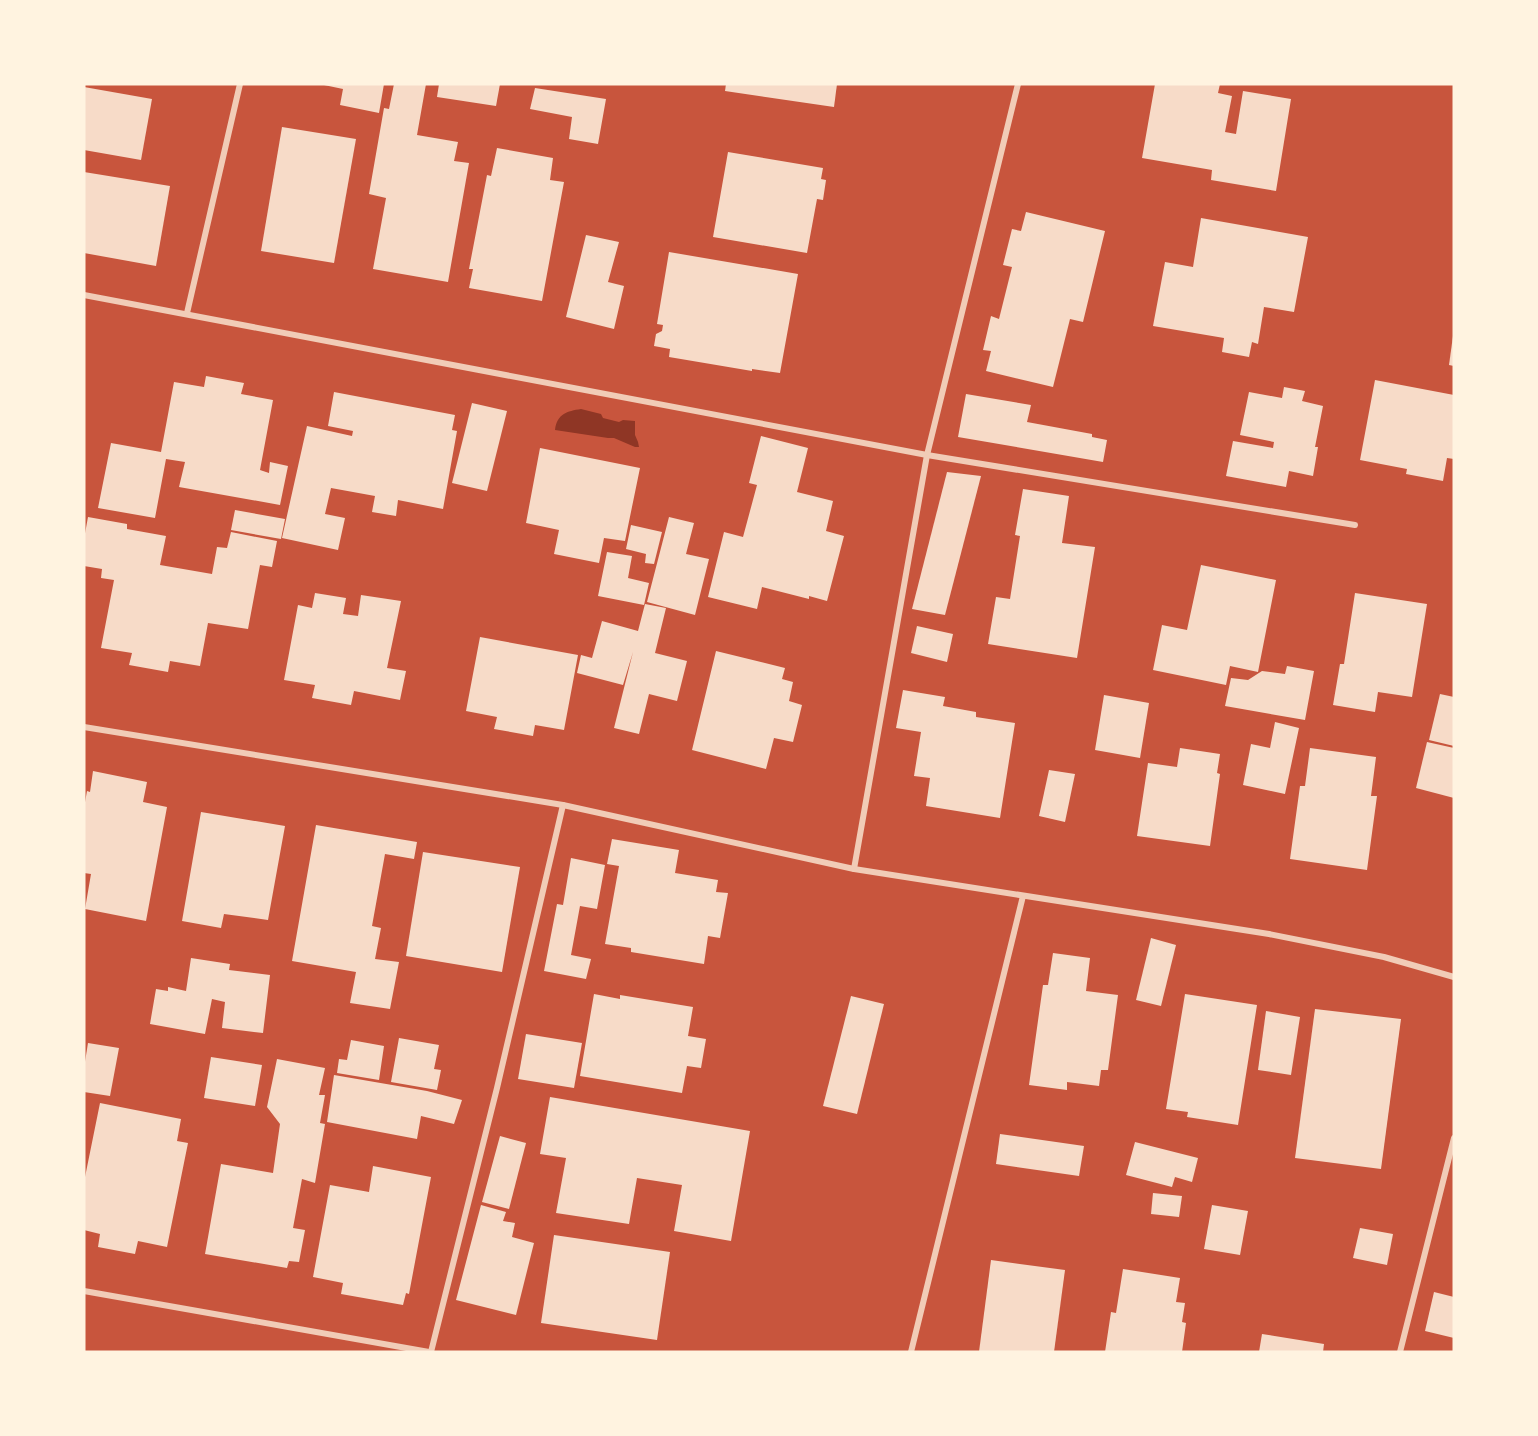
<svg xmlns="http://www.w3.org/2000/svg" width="1538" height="1436" viewBox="0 0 1538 1436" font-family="'Noto Sans',sans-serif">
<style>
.water{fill:#8f3625}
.building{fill:#f7dbc8}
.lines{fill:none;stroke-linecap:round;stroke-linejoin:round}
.minor{stroke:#f1ccb7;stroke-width:6}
</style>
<rect width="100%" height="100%" fill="#c8553d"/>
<path class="water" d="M 581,409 L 601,414 L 603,418 L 619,422 L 623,420 L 635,421 L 635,435 L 638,442 L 639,447 L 635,447 L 614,438 L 608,438 L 555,430 C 557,414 567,411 581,409 Z"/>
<g class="building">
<path d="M 325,84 L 384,84 L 379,113 L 340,105 L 343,89 L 324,85 Z"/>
<path d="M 394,84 L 426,84 L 417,135 L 458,142 L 454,161 L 469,163 L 448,282 L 373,269 L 386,198 L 369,194 L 384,108 L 389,109 Z"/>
<path d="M 439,84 L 500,84 L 496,106 L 437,97 Z"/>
<path d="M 726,84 L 837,84 L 834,107 L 725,91 Z"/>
<path d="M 1155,84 L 1220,84 L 1218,93 L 1232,96 L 1225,132 L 1236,134 L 1243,91 L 1291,99 L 1276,191 L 1211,180 L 1212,170 L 1142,158 Z"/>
<path d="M 84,87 L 152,99 L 141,160 L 84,150 Z"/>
<path d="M 535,88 L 606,99 L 598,144 L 569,139 L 572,117 L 530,109 Z"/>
<path d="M 282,127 L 356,139 L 334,263 L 261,251 Z"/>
<path d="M 497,148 L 553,158 L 550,180 L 564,182 L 542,301 L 469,288 L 473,269 L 469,269 L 487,175 L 491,176 Z"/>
<path d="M 728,152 L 823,168 L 821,179 L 826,180 L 823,200 L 817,199 L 807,253 L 713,237 Z"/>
<path d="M 84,172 L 170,186 L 156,266 L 84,253 Z"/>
<path d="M 1026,212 L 1105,231 L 1083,322 L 1070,319 L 1053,387 L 986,371 L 991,351 L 983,350 L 991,316 L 999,319 L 1012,267 L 1003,265 L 1012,229 L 1021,231 Z"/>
<path d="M 1201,218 L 1308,237 L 1294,312 L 1264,307 L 1258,344 L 1252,342 L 1249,357 L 1222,352 L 1224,338 L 1153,326 L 1165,262 L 1193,267 Z"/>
<path d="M 586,235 L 619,242 L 608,282 L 624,286 L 614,329 L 566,317 Z"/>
<path d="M 669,252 L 798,274 L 780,373 L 752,369 L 752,371 L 669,357 L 670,349 L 654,346 L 656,334 L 662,331 L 663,325 L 657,324 Z"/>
<path d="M 1453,336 L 1454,336 L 1454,366 L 1449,365 Z"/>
<path d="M 206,376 L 244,383 L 241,394 L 273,400 L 260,470 L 269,473 L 270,462 L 288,466 L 280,505 L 179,487 L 185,462 L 166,459 L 155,518 L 98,508 L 111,443 L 161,452 L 174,382 L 204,387 Z"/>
<path d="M 1375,380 L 1454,395 L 1454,459 L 1447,458 L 1443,481 L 1406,474 L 1407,469 L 1360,460 Z"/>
<path d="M 1284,387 L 1305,391 L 1302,401 L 1323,406 L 1315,447 L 1318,447 L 1313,476 L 1289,471 L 1286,487 L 1226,476 L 1233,441 L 1273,448 L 1274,442 L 1240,435 L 1249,392 L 1282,398 Z"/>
<path d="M 334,392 L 455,415 L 452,430 L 457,431 L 443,509 L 398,500 L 396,516 L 372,512 L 375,496 L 331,488 L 325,514 L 345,518 L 338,550 L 282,538 L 307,426 L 352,436 L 353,431 L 328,426 Z"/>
<path d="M 966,394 L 1031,405 L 1027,422 L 1092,434 L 1092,437 L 1107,440 L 1103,462 L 958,437 Z"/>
<path d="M 472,403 L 507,411 L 487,491 L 452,483 Z"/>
<path d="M 761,436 L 808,448 L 797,492 L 833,501 L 826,531 L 844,536 L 827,601 L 809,596 L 809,599 L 762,587 L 757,609 L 708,597 L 724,532 L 743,537 L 757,485 L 749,483 Z"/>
<path d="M 540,448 L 640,468 L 625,541 L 604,538 L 599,563 L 554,554 L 559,530 L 526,523 Z"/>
<path d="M 947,472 L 981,476 L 945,615 L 912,609 Z"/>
<path d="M 1023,489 L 1069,496 L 1062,543 L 1095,547 L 1077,658 L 988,644 L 996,597 L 1010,599 L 1020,536 L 1015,535 Z"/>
<path d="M 235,510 L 285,519 L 281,539 L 231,530 Z"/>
<path d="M 88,517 L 127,524 L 127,529 L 166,536 L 160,565 L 212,574 L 217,547 L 227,548 L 231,532 L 277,541 L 272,567 L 260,565 L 248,629 L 208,623 L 200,666 L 170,661 L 168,672 L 129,665 L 132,653 L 101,648 L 114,580 L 101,578 L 102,569 L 84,566 L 84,539 Z"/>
<path d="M 669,517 L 694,523 L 686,554 L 709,559 L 695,615 L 647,602 Z"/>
<path d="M 631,525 L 662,532 L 654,564 L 645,563 L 646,554 L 626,549 Z"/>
<path d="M 607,552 L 632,556 L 628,578 L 649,583 L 644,605 L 598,596 Z"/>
<path d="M 1201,565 L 1276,580 L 1258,672 L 1230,666 L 1226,685 L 1153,670 L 1162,625 L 1187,630 Z"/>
<path d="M 315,593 L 346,598 L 343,614 L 358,616 L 361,595 L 401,601 L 387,668 L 406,671 L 400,700 L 354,691 L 351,705 L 312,698 L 315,685 L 284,680 L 298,605 L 312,608 Z"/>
<path d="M 1355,593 L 1427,604 L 1412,697 L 1378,692 L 1375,712 L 1333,705 L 1340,664 L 1344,664 Z"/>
<path d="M 645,604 L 666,608 L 655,653 L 687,661 L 677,701 L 649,694 L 639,734 L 614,728 L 633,652 L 623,685 L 577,673 L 581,655 L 592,658 L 602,621 L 638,631 Z"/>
<path d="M 917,626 L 953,634 L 947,662 L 911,653 Z"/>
<path d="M 480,637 L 578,655 L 564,730 L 535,725 L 533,736 L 494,729 L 497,717 L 466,711 Z"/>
<path d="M 716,651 L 785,668 L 782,679 L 793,682 L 789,701 L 802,705 L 793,742 L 774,738 L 766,769 L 692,750 Z"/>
<path d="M 1287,666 L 1314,671 L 1305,720 L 1225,706 L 1231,678 L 1248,680 L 1262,671 L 1285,674 Z"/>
<path d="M 903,690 L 945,697 L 943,706 L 976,712 L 976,717 L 1015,723 L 1000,818 L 926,806 L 930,778 L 914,776 L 921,732 L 896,728 Z"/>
<path d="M 1440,694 L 1454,697 L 1454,746 L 1429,740 Z"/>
<path d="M 1104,695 L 1149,703 L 1140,758 L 1095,750 Z"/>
<path d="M 1275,722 L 1299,728 L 1285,794 L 1243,785 L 1251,744 L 1270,748 Z"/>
<path d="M 1427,742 L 1454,748 L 1454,798 L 1416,788 Z"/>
<path d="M 1180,748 L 1220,754 L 1217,773 L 1220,774 L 1210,846 L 1137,836 L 1148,763 L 1177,767 Z"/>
<path d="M 1310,748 L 1376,757 L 1371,796 L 1377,796 L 1367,870 L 1290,859 L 1300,786 L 1305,786 Z"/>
<path d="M 1049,770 L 1075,774 L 1065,822 L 1039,816 Z"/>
<path d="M 93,771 L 147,782 L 143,802 L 167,807 L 146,921 L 85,909 L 91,874 L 84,873 L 84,808 L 87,791 L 90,792 Z"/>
<path d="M 201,812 L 285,826 L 268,920 L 224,914 L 221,928 L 182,921 Z"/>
<path d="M 316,825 L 417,842 L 414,859 L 385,854 L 372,926 L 381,928 L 375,959 L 399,962 L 390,1009 L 350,1003 L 356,972 L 292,961 Z"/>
<path d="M 612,839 L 679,850 L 675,873 L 718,880 L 716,892 L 728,893 L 720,938 L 708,936 L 704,964 L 631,952 L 631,948 L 605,944 L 619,866 L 607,864 Z"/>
<path d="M 423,852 L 520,867 L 502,972 L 406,956 Z"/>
<path d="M 571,858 L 605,865 L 597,909 L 580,906 L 571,955 L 591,959 L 586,979 L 544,971 L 557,904 L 563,905 Z"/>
<path d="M 1151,938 L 1176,945 L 1161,1006 L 1136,1000 Z"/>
<path d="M 1053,953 L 1090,958 L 1086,991 L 1118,995 L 1108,1070 L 1101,1070 L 1099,1086 L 1067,1082 L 1067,1090 L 1029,1085 L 1043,985 L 1048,985 Z"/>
<path d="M 191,958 L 230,964 L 229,970 L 270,975 L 263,1033 L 222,1028 L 225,1002 L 212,999 L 205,1034 L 150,1024 L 156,989 L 168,991 L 168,987 L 186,991 Z"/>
<path d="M 594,994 L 620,999 L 620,995 L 693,1007 L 688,1036 L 706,1039 L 701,1068 L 687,1066 L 682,1093 L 580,1076 Z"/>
<path d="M 1185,994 L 1257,1005 L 1238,1125 L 1187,1117 L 1188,1112 L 1166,1109 Z"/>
<path d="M 851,996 L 884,1004 L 857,1114 L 823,1106 Z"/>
<path d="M 1315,1009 L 1401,1019 L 1381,1169 L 1295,1158 Z"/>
<path d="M 1266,1011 L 1300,1017 L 1291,1075 L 1258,1070 Z"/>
<path d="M 526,1034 L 582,1043 L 574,1088 L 518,1079 Z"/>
<path d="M 399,1038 L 439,1045 L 434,1069 L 441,1070 L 437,1090 L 391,1082 Z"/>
<path d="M 351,1040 L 384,1046 L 379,1080 L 337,1073 L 339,1059 L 347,1060 Z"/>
<path d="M 88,1043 L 119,1048 L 110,1096 L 84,1092 L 84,1068 Z"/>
<path d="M 211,1057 L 262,1065 L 255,1106 L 204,1098 Z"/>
<path d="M 277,1059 L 325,1068 L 319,1095 L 325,1095 L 320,1123 L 325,1124 L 315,1183 L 302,1179 L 293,1228 L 305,1230 L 299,1262 L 289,1261 L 287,1268 L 205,1254 L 221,1164 L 273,1173 L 280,1124 L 267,1107 Z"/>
<path d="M 334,1075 L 427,1091 L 462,1100 L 454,1124 L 421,1116 L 417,1139 L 327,1122 Z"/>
<path d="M 550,1097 L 750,1131 L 731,1241 L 674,1231 L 682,1185 L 637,1178 L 629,1224 L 556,1213 L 566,1158 L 540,1154 Z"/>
<path d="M 100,1103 L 181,1119 L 177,1141 L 188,1143 L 167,1247 L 138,1241 L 135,1254 L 98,1247 L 100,1234 L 84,1230 L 84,1182 Z"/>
<path d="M 1000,1134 L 1084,1146 L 1079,1176 L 996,1164 Z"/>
<path d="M 500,1136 L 526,1143 L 509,1209 L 482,1202 Z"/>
<path d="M 1135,1142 L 1198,1158 L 1192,1182 L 1175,1177 L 1172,1187 L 1126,1175 Z"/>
<path d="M 373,1166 L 431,1177 L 409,1294 L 406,1293 L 403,1305 L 341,1294 L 343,1283 L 313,1277 L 330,1185 L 369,1192 Z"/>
<path d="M 1153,1193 L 1182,1196 L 1179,1217 L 1151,1214 Z"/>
<path d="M 481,1205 L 506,1212 L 503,1221 L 515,1223 L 512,1237 L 534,1243 L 516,1315 L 456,1300 Z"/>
<path d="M 1212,1205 L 1248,1211 L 1240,1255 L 1204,1249 Z"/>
<path d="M 1360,1228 L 1393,1234 L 1387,1265 L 1353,1258 Z"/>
<path d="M 554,1235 L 670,1252 L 657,1340 L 541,1323 Z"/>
<path d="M 991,1260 L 1065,1270 L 1054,1352 L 979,1352 Z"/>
<path d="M 1123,1269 L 1180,1278 L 1176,1302 L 1185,1303 L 1182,1322 L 1186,1323 L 1182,1352 L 1105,1352 L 1111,1312 L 1116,1313 Z"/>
<path d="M 1434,1292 L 1454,1297 L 1454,1338 L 1425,1331 Z"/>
<path d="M 1262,1334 L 1324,1344 L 1323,1352 L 1259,1352 Z"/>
</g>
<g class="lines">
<g class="minor">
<path d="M 84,295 L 927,455 L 1355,525"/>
<path d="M 187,313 L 240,84"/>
<path d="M 84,727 L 563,805 L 854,869 L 1269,934 L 1384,957 L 1454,977"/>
<path d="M 854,869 L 927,455 L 1018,84"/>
<path d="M 84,1291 L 429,1352"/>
<path d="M 431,1352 L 497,1088 L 563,805"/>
<path d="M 911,1352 L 1023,896"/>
<path d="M 1400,1352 L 1454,1138"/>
</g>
</g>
<rect width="1538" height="1436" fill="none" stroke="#fff3e0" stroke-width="171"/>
</svg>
